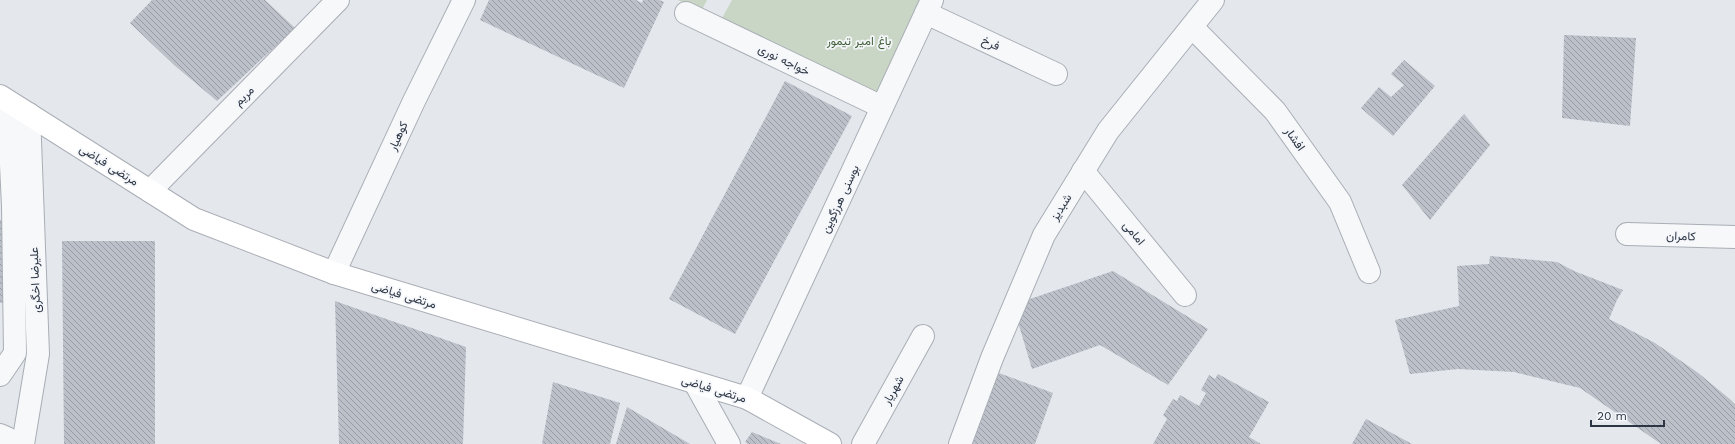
<svg xmlns="http://www.w3.org/2000/svg" width="1735" height="444" viewBox="0 0 1735 444" font-family="'Work Sans',Vazirmatn,sans-serif">
<style>
.garden{fill:#cad6c5}
.building{fill:url(#building-back-hatch)}
.lines{fill:none;stroke-linecap:round;stroke-linejoin:round}
.minor-casing{stroke:#a9aeb6;stroke-width:24}
.tertiary-casing{stroke:#a9aeb6;stroke-width:24}
.secondary-casing{stroke:#a9aeb6;stroke-width:24}
.minor{stroke:#f7f8fa;stroke-width:22}
.tertiary{stroke:#f7f8fa;stroke-width:22}
.secondary{stroke:#fff;stroke-width:22}
.labels{text-anchor:middle;stroke-width:3.5;stroke-linejoin:round;paint-order:stroke}
.park-label{font-size:12px;fill:#416038;stroke:#f4f6f9}
.street-label{font-size:12px;fill:#2b3544;stroke:#f4f6f9}
</style>
<defs>
<pattern id="building-back-hatch" width="6" height="6" patternUnits="userSpaceOnUse"><rect width="6" height="6" fill="#bbc0c9"/><path d="M-1 5l2 2M0 0l6 6M5-1l2 2" fill="none" stroke="#989da5"/></pattern>
</defs>
<rect width="100%" height="100%" fill="#e4e7ec"/>
<g class="garden">
<path d="M 678,0 L 707,0 L 701,12 Z"/>
<path d="M 732,0 L 923,0 L 878,95 L 721,20 Z"/>
</g>
<g class="building">
<path d="M 152,0 L 265,0 L 295,28 L 217,101 L 174,65 L 130,23 Z"/>
<path d="M 489,0 L 636,0 L 642,3 L 643,0 L 659,0 L 664,2 L 624,88 L 480,20 Z"/>
<path d="M 1564,35 L 1636,38 L 1630,126 L 1562,118 Z"/>
<path d="M 1404,60 L 1435,86 L 1393,136 L 1361,108 L 1379,87 L 1391,97 L 1404,85 L 1391,74 Z"/>
<path d="M 785,81 L 852,116 L 735,334 L 669,299 Z"/>
<path d="M 1464,114 L 1490,145 L 1430,220 L 1402,185 Z"/>
<path d="M 0,220 L 6,220 L 8,302 L 0,303 Z"/>
<path d="M 62,241 L 155,241 L 155,444 L 64,444 Z"/>
<path d="M 1490,256 L 1557,262 L 1574,271 L 1623,290 L 1617,300 L 1609,319 L 1655,343 L 1697,372 L 1731,400 L 1735,404 L 1735,444 L 1661,444 L 1580,388 L 1514,372 L 1458,369 L 1410,374 L 1395,320 L 1459,306 L 1457,266 L 1489,264 Z"/>
<path d="M 1113,271 L 1208,329 L 1168,385 L 1100,345 L 1032,369 L 1018,322 L 1027,300 Z"/>
<path d="M 335,301 L 466,347 L 463,444 L 339,444 Z"/>
<path d="M 999,373 L 1053,393 L 1035,444 L 969,444 Z"/>
<path d="M 1218,374 L 1269,402 L 1249,437 L 1261,444 L 1153,444 L 1167,419 L 1163,415 L 1173,399 L 1177,401 L 1180,395 L 1199,406 L 1206,393 L 1201,390 L 1209,375 L 1215,379 Z"/>
<path d="M 553,382 L 620,403 L 610,444 L 542,444 Z"/>
<path d="M 627,407 L 690,444 L 616,444 Z"/>
<path d="M 1366,419 L 1412,444 L 1352,444 Z"/>
<path d="M 752,432 L 781,444 L 748,444 L 745,442 Z"/>
</g>
<g class="lines">
<g class="minor-casing">
<g id="minor">
<path d="M 686,13 L 882,107"/>
<path d="M 926,13 L 1056,74"/>
<path d="M 1192,27 L 1275,111 L 1340,202 L 1369,272"/>
<path d="M 1083,171 L 1185,295"/>
<path d="M 150,191 L 338,0"/>
<path d="M 1627,234 L 1735,237"/>
<path d="M 0,375 L 15,353 L 13,206 L 8,102"/>
<path d="M 695,383 L 729,444"/>
<path d="M 0,435 L 7,438 L 12,444"/>
<path d="M 23,444 L 38,354 L 29,114"/>
<path d="M 863,444 L 923,336"/>
<path d="M 960,444 L 992,358 L 1044,235 L 1108,131 L 1213,0"/>
</g>
</g>
<g class="tertiary-casing">
<g id="tertiary">
<path d="M 334,273 L 414,101 L 464,0"/>
<path d="M 747,398 L 932,0"/>
</g>
</g>
<g class="secondary-casing">
<path id="secondary" d="M 0,96 L 194,219 L 334,273 L 747,398 L 830,444"/>
</g>
<use href="#minor" class="minor"/>
<use href="#tertiary" class="tertiary"/>
<use href="#secondary" class="secondary"/>
</g>
<g class="labels">
<g class="park-label">
<text x="859" y="45">باغ امیر تیمور</text>
</g>
<g class="street-label">
<text transform="translate(991 43) rotate(25)" y="4">فرخ</text>
<text transform="translate(784 60) rotate(26)" y="4">خواجه نوری</text>
<text transform="translate(244 96) rotate(-46)" y="4">مریم</text>
<text transform="translate(398 136) rotate(-65)" y="4">کوهیار</text>
<text transform="translate(1295 139) rotate(55)" y="4">افشار</text>
<text transform="translate(109 165) rotate(32)" y="4">مرتضی فیاضی</text>
<text transform="translate(840 199) rotate(-65)" y="4">بوسنی هرزگوین</text>
<text transform="translate(1061 207) rotate(-58)" y="4">شبدیز</text>
<text transform="translate(1134 233) rotate(50)" y="4">امامی</text>
<text transform="translate(1681 236) rotate(2)" y="4">کامران</text>
<text transform="translate(35 280) rotate(-92)" y="4">علیرضا اخگری</text>
<text transform="translate(404 295) rotate(17)" y="4">مرتضی فیاضی</text>
<text transform="translate(714 389) rotate(17)" y="4">مرتضی فیاضی</text>
<text transform="translate(893 390) rotate(-61)" y="4">شهریار</text>
</g>
</g>
<path d="M1591 420v6h73v-6" fill="none" stroke="#2b3544" stroke-width="2"/>
<text x="1597" y="420" font-size="12" fill="#2b3544" stroke="#f4f6f9" stroke-width="3" paint-order="stroke">20 m</text>
</svg>
